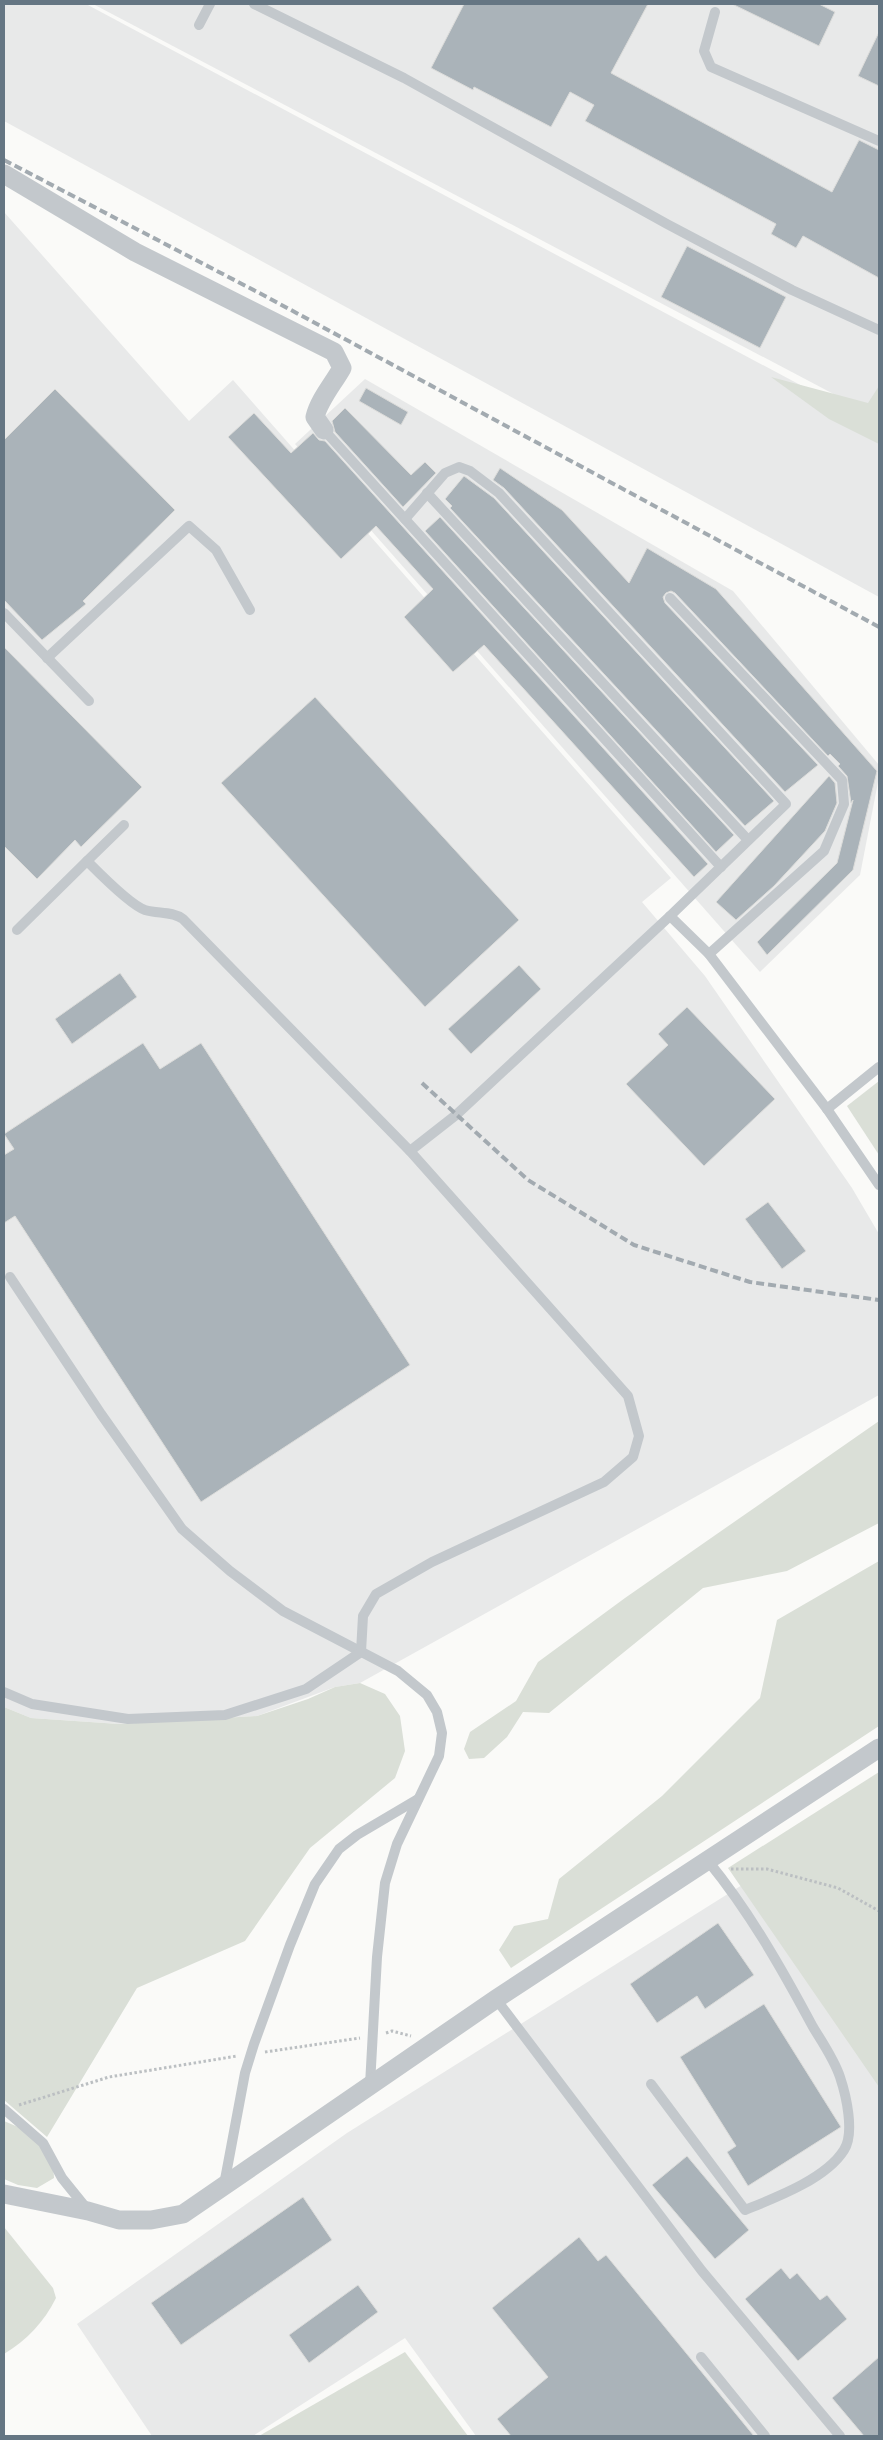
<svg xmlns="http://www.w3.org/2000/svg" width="883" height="2440" viewBox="0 0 883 2440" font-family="'DM Sans',sans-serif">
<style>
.built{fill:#e8e9e9}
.green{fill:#dadfd7}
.building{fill:#aab3b9;stroke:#dcdcda}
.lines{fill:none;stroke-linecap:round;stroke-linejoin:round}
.path{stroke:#bbbfc2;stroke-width:3;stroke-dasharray:2.5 2.5;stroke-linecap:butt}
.lane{stroke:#c3c8cc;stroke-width:10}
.street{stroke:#c3c8cc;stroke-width:19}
.rail{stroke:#a2aab0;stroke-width:4;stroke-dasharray:8 4;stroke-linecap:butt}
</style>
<rect width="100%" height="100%" fill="#fafaf8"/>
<g class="built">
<path d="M 4,4 L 86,4 L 879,427 L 879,597 L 4,121 Z"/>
<path d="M 93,4 L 879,4 L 879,418 Z"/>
<path d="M 4,212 L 189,421 L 233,380 L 671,878 L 642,902 L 705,976 L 852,1188 L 879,1234 L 879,1395 L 360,1683 L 335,1687 L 257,1716 L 119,1724 L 31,1718 L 4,1707 Z"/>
<path d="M 365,379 L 733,591 L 879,765 L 879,777 L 860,875 L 760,972 L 295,444 Z"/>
<path d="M 758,1875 L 879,2048 L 879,2436 L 476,2436 L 405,2338 L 253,2436 L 152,2436 L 77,2324 L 347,2133 Z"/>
</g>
<g class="green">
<path d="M 771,377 L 868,403 L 879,386 L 879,444 L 829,419 Z"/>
<path d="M 879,1081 L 879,1155 L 847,1106 Z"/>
<path d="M 879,1421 L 879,1523 L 787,1571 L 703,1588 L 549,1713 L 523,1712 L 507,1737 L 484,1758 L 469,1759 L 464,1749 L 470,1732 L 516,1701 L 538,1662 L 625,1598 Z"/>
<path d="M 879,1561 L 879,1726 L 511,1968 L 499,1950 L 514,1926 L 548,1919 L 559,1879 L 662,1796 L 760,1698 L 777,1620 Z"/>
<path d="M 360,1683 L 385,1694 L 400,1716 L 405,1751 L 395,1778 L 310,1848 L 245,1941 L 137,1988 L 47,2137 L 4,2100 L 4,1707 L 31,1718 L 119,1724 L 257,1716 L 308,1699 L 335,1687 Z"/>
<path d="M 879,1772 L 879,2087 L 728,1868 Z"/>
<path d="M 4,2121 C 10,2124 17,2126 22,2129 C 36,2139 55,2161 54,2178 L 37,2188 L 18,2185 L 4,2179 Z"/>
<path d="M 4,2227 L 53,2288 L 56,2298 C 44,2322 27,2340 4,2354 Z"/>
<path d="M 405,2352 L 468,2436 L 259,2436 Z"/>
</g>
<g class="building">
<path d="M 464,4 L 648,4 L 611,73 L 832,192 L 859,140 L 879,150 L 879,278 L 803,236 L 796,248 L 771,234 L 776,224 L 585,121 L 594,105 L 570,92 L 551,127 L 474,87 L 473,90 L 431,68 Z"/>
<path d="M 732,4 L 819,4 L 835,12 L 819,46 Z"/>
<path d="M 879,32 L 879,86 L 858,76 Z"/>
<path d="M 687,246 L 786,297 L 760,348 L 661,297 Z"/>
<path d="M 366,388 L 408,412 L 401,425 L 359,401 Z"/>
<path d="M 55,389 L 175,510 L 83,601 L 86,604 L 42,640 L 4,600 L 4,440 Z"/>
<path d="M 345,408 L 411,475 L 425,462 L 436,473 L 403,507 L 335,432 L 332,421 Z"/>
<path d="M 254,413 L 291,453 L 313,433 L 319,440 L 325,441 L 708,864 L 694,877 L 484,645 L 453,672 L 404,617 L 433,589 L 376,526 L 341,559 L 228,437 Z"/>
<path d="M 500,468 L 562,510 L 629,583 L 647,548 L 716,589 L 877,771 L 853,870 L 767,955 L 757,942 L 837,863 L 853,800 L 851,803 L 847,776 L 838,766 L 840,764 L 830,754 L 828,756 L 675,593 L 671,591 L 666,593 L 663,597 L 665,603 L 818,765 L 785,792 L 504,488 L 493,480 Z"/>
<path d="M 464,476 L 494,498 L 774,801 L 745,826 L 450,508 L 452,506 L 445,499 Z"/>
<path d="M 440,517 L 734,835 L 716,852 L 425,531 Z"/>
<path d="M 4,647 L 142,787 L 81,847 L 75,840 L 37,879 L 4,846 Z"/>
<path d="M 315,697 L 519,920 L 425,1007 L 221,783 Z"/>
<path d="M 829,776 L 835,783 L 837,803 L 825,831 L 774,886 L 736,920 L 716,902 Z"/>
<path d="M 519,965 L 541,989 L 471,1054 L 448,1029 Z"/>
<path d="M 120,973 L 137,997 L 72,1044 L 55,1019 Z"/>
<path d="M 687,1007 L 775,1099 L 704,1166 L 626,1084 L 668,1045 L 658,1034 Z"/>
<path d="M 143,1043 L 160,1069 L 201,1043 L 410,1365 L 201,1502 L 15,1216 L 4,1223 L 4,1155 L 14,1149 L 4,1134 Z"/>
<path d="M 768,1202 L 806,1251 L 782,1269 L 745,1219 Z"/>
<path d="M 718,1923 L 754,1975 L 705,2009 L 697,1996 L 657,2023 L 630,1984 Z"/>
<path d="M 764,2004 L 841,2127 L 748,2186 L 727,2152 L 736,2146 L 680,2057 Z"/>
<path d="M 687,2156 L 749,2230 L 715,2259 L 652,2185 Z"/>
<path d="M 303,2197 L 332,2240 L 181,2345 L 151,2303 Z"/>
<path d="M 579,2237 L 598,2261 L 606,2255 L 754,2436 L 511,2436 L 497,2419 L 548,2377 L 492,2308 Z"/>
<path d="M 781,2268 L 790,2279 L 797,2273 L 820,2300 L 827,2295 L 847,2319 L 798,2361 L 745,2299 Z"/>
<path d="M 358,2285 L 378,2312 L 309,2363 L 289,2335 Z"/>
<path d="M 879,2357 L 879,2436 L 864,2436 L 832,2398 Z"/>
</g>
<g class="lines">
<g class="path">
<path d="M 731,1869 L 767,1869 L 838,1888 L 879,1911"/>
<path d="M 386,2033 L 392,2031 L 411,2036"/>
<path d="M 265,2052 L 360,2038"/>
<path d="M 19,2105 L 109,2077 L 237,2056"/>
</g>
<g class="lane">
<path d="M 254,4 L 404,78 L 667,224 L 792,290 L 879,330"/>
<path d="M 715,12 L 704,51 L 711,67 L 879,141"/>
<path d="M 199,25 L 210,4"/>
<path d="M 324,430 L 721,867"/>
<path d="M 427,493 L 748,840"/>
<path d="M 405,519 L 445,473 L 459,467 L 470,471 L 499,493 L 786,804 L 670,916 L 456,1115 L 410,1151"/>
<path d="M 670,598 L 842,780 L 844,804 L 824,851 L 709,954"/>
<path d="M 4,613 L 89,701"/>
<path d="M 47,658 L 189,526 L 216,550 L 250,610"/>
<path d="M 87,861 L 124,825"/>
<path d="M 670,916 L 709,954 L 827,1109 L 879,1185"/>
<path d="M 827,1109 L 879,1067"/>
<path d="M 10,1277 L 101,1414 L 182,1529 L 230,1571 L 283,1611 L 398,1671 L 427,1695 L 437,1712 L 442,1733 L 439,1756 L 397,1844 L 385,1883 L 377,1957 L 370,2085"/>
<path d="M 4,1692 L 32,1704 L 128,1719 L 225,1715 L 306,1689 L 361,1652 L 363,1616 L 376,1594 L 432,1562 L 604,1482 L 633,1457 L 639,1436 L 628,1396 L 410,1151 L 183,919 C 172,911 158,914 145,910 C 130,905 99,873 87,861 L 17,930"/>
<path d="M 496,1999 L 702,2271 L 840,2436"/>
<path d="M 651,2084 L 745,2210 C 775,2198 826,2179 844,2150 C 855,2133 846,2095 840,2077 C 834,2059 822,2042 813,2027 C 782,1969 749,1911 708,1861"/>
<path d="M 4,2109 L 43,2143 L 62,2178 L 87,2209"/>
<path d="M 224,2185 L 245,2073 L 254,2044 L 290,1945 L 315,1884 L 339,1849 L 357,1835 L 418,1799"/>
<path d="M 701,2357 L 765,2436"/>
</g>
<g class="street">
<path d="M 4,174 L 135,252 L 334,352 L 342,368 C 333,384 319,400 315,417 L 324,430"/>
<path d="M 4,2194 L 88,2211 L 119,2220 L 151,2220 L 183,2214 L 496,1999 L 879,1748"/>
</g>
<g class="rail">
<path d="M 4,160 L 265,296 L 879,627"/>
<path d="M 422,1083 L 528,1180 L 634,1245 L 750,1282 L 879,1300"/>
</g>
</g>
<rect width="883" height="2440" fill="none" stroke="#657683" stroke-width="10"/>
</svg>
